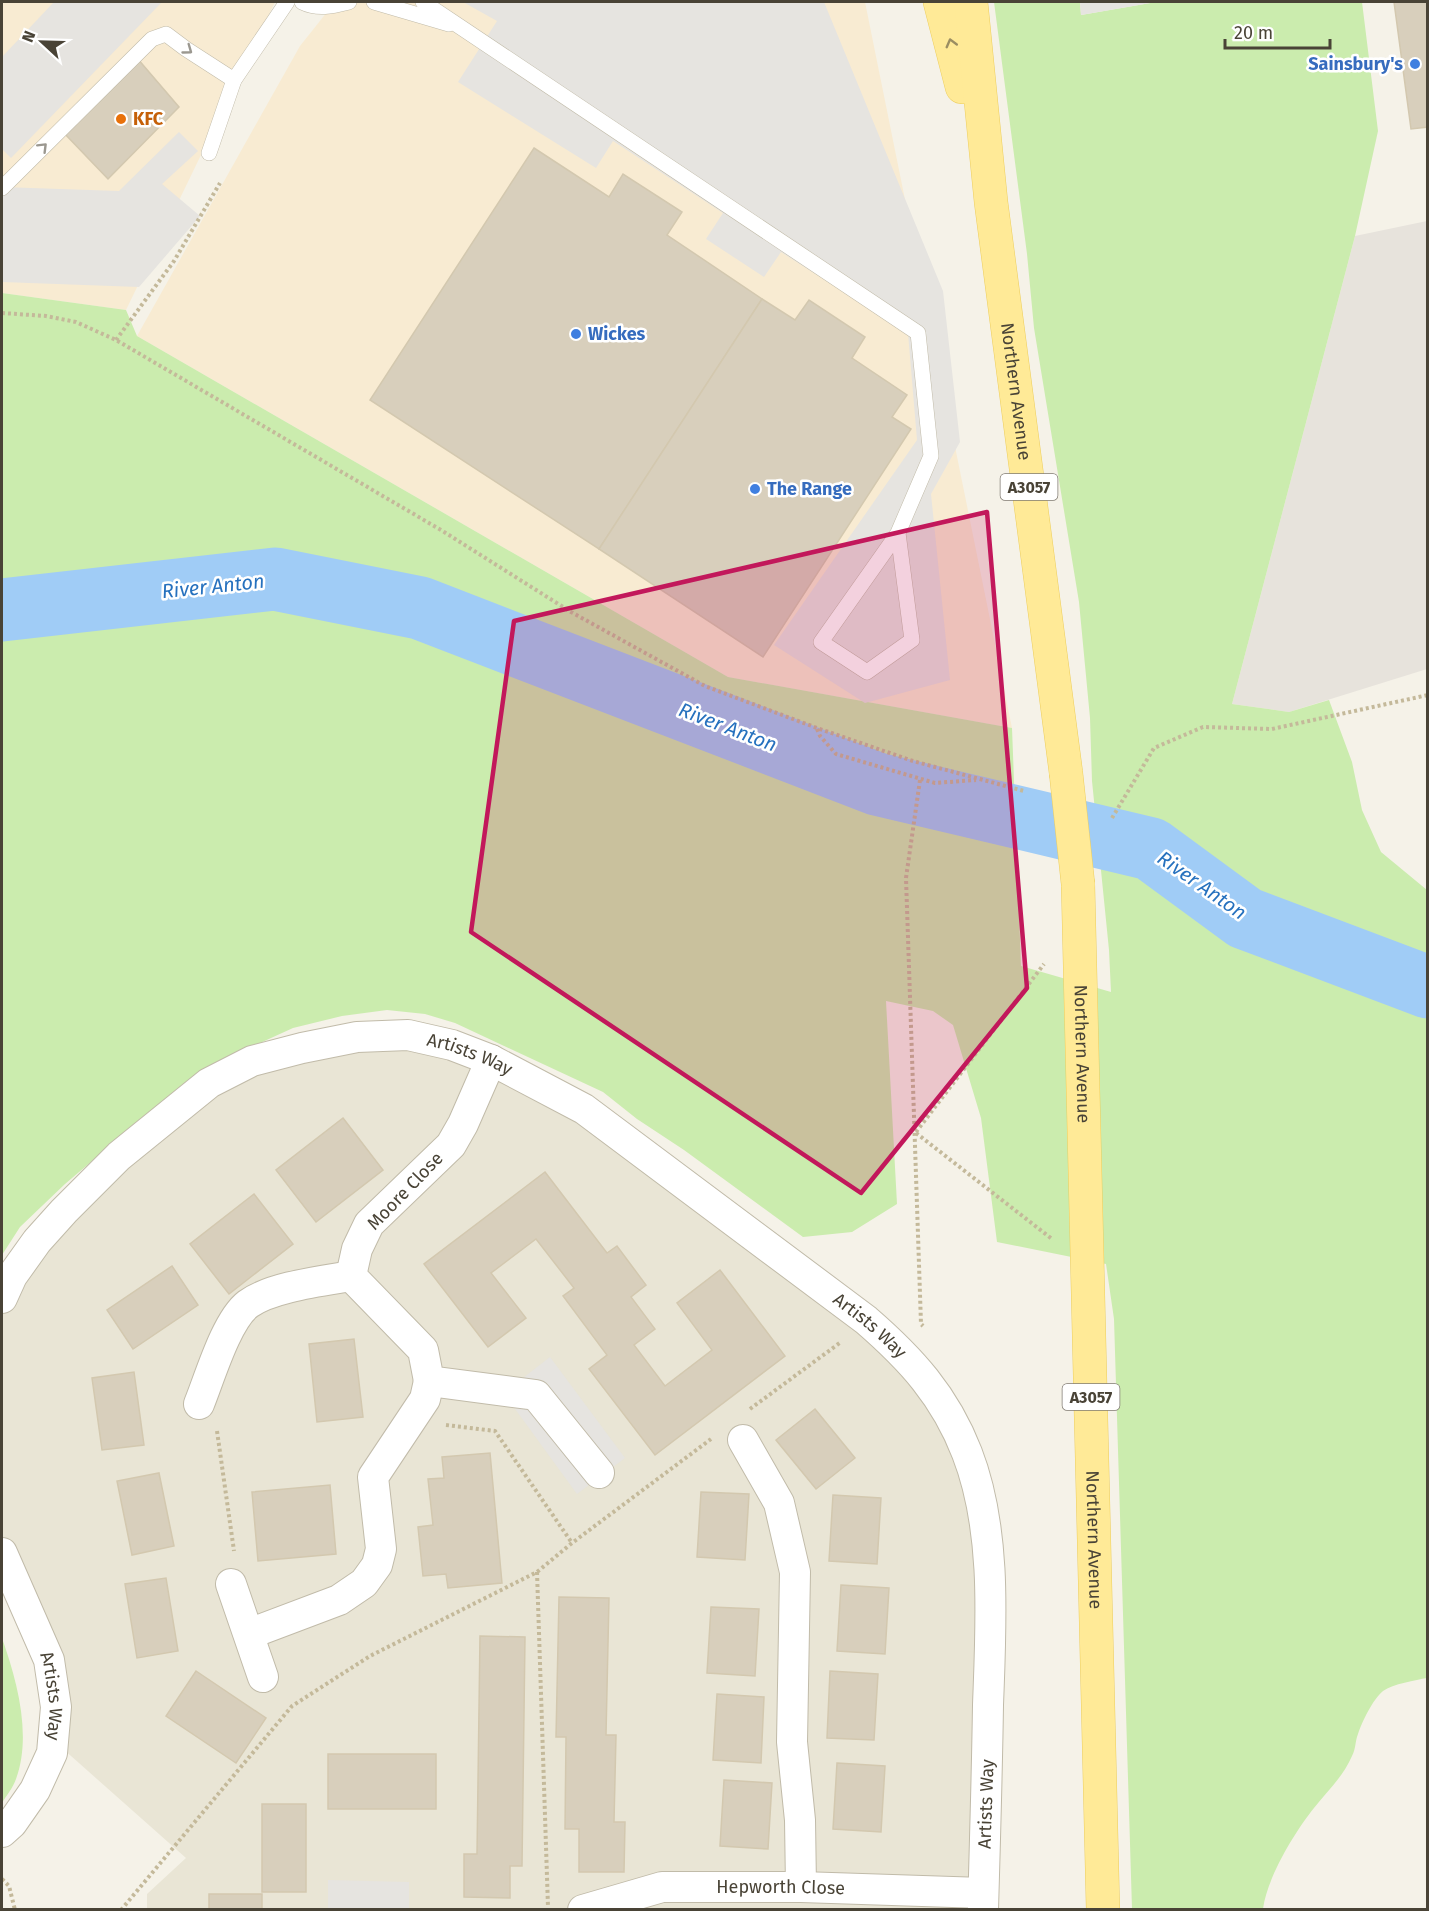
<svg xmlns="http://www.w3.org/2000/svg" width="1429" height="1911" viewBox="0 0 1429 1911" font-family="'Fira Sans',sans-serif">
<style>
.residential{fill:#e9e5d5}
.commercial{fill:#f8ebd2}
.industrial{fill:#e7e3dc}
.green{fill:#cbecae}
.parking{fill:#e6e4e0}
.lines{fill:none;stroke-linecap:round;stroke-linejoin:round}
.river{stroke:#a0ccf6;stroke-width:63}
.building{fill:#d8cfbc;stroke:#d3c8af;stroke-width:1.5}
.lane-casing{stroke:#c1bba9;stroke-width:16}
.street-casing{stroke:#c1bba9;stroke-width:32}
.primary-casing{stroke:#edce5e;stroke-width:34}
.path{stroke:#c4b99a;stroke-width:4;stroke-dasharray:3 3;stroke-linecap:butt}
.lane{stroke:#fff;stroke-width:15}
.street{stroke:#fff;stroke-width:30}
.primary{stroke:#ffea97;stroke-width:33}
.primary-bridge-casing{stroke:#edce5e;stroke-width:34;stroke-linecap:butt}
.primary-bridge{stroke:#ffea97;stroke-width:33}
.oneway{stroke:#9b8e62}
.oneway2{stroke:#9b9890}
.marked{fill:#c2185b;fill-opacity:0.2;stroke:#c2185b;stroke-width:4.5;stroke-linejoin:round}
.shop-dot{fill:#3f7fe0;stroke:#fff;stroke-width:2}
.food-dot{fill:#e8710a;stroke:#fff;stroke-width:2}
.labels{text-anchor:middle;stroke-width:5;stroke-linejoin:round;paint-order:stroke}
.shield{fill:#fff;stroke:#807b72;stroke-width:1.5}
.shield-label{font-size:16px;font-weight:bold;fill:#494336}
.shop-label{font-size:18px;font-weight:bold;fill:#366cbe;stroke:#fff;text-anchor:start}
.food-label{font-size:18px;font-weight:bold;fill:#c56008;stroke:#fff;text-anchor:start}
.street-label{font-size:18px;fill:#494336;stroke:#fff}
.water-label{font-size:20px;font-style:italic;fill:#2671be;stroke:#fff}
</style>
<rect width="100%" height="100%" fill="#f5f2e8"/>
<path class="residential" d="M 357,1037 L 491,1060 L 893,1344 L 981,1501 L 983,1909 L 147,1909 L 147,1894 L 186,1858 L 53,1740 L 56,1707 L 2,1553 L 2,1298 L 12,1276 L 209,1083 Z"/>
<g class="commercial">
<path d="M 2,2 L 275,2 L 126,310 L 2,293 Z"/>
<path d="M 335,2 L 865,2 L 1012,728 L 728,677 L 137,336 L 300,46 Z"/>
</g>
<path class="industrial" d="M 1427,221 L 1427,669 L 1289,712 L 1232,704 L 1355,236 Z"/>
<g class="green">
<path d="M 994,2 L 1080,2 L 1081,15 L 1156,2 L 1362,2 L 1378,131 L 1355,236 L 1232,704 L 1289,712 L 1329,700 L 1352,762 L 1362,810 L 1381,852 L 1427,890 L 1427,1678 C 1416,1680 1393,1684 1383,1691 C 1373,1699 1362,1722 1358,1734 C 1355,1741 1356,1749 1352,1756 C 1343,1777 1328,1790 1314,1808 C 1294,1833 1267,1878 1263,1909 L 1132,1909 L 1114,1319 L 1106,1264 L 997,1242 L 981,1118 L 953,1025 L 933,1011 L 886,1001 L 897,1204 L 852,1232 L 803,1237 L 684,1150 L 637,1119 L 603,1092 L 455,1023 L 425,1014 L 387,1010 L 342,1016 L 293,1028 L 216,1063 L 172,1093 L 65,1184 L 20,1227 L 2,1255 L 2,293 L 126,310 L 137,336 L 728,677 L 1012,728 L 1021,966 L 1111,992 L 1109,950 L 1092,781 L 1090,718 L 1079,602 L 1034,328 L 1027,254 Z"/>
<path d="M 2,1638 C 17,1681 32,1735 16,1779 C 13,1788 6,1796 2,1803 Z"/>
</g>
<g class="parking">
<path d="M 54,2 L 162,2 L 11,158 L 2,149 L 2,57 Z"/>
<path d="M 463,2 L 824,2 L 943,291 L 960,442 L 931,494 L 950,680 L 865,703 L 774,645 L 917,440 L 908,333 L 781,252 L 764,277 L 706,239 L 723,213 L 613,141 L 596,168 L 458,82 L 497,21 Z"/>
<path d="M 1080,2 L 1156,2 L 1081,15 Z"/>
<path d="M 179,132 L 198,151 L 162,184 L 200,216 L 139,287 L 2,282 L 2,187 L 119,191 Z"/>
<path d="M 550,1357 L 625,1458 L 577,1494 L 510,1402 L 523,1378 Z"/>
<path d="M 328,1880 L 409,1882 L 409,1909 L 328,1909 Z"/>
</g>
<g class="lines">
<path class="river" d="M 2,610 L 275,579 L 420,608 L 877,784 L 1151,849 L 1245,918 L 1428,987"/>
</g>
<g class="building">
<path d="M 1394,2 L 1428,2 L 1428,127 L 1411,129 Z"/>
<path d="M 137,58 L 179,107 L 108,179 L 63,132 Z"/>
<path d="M 534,148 L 609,197 L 623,174 L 682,212 L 667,235 L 762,299 L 599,549 L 370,400 Z"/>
<path d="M 762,299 L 795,320 L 809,300 L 865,337 L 852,358 L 907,395 L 892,417 L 911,429 L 763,657 L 599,549 Z"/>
<path d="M 343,1118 L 383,1170 L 316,1222 L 276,1170 Z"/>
<path d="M 545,1172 L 607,1253 L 617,1246 L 646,1285 L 631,1297 L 655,1329 L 634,1345 L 665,1386 L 712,1350 L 677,1303 L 720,1270 L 785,1356 L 655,1455 L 589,1369 L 607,1355 L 563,1296 L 574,1288 L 536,1239 L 491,1273 L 526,1318 L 488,1347 L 424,1264 Z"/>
<path d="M 254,1194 L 293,1244 L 229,1294 L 190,1244 Z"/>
<path d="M 172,1266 L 198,1305 L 133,1349 L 107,1310 Z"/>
<path d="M 354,1339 L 363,1417 L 317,1422 L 309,1344 Z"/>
<path d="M 134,1372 L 144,1445 L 102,1450 L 92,1378 Z"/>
<path d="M 815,1409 L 855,1458 L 816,1489 L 776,1440 Z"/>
<path d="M 490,1453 L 502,1583 L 448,1588 L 446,1574 L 423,1576 L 418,1527 L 433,1525 L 428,1479 L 444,1478 L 442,1457 Z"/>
<path d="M 159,1473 L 174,1546 L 132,1555 L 117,1481 Z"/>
<path d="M 330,1485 L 336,1554 L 258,1561 L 252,1492 Z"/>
<path d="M 701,1492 L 749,1494 L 745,1560 L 697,1557 Z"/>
<path d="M 833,1495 L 881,1498 L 877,1564 L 829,1561 Z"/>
<path d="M 166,1578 L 178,1651 L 137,1658 L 125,1584 Z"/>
<path d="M 841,1585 L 889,1588 L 885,1654 L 837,1651 Z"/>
<path d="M 559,1597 L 609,1598 L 606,1735 L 616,1735 L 614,1822 L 625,1822 L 624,1872 L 579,1872 L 579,1829 L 565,1829 L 566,1737 L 556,1737 Z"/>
<path d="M 711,1607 L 759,1609 L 755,1676 L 707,1673 Z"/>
<path d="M 480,1636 L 525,1637 L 522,1866 L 510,1866 L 510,1898 L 464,1897 L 464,1854 L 477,1854 Z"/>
<path d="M 196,1671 L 266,1718 L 236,1763 L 166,1716 Z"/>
<path d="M 830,1671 L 878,1674 L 874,1740 L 827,1738 Z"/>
<path d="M 717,1694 L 764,1697 L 761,1763 L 713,1760 Z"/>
<rect x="328" y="1754" width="108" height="55"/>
<path d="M 837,1763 L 885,1766 L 881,1832 L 833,1829 Z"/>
<path d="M 724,1780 L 772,1783 L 768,1849 L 720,1846 Z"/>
<rect x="262" y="1804" width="44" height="88"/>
<rect x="209" y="1894" width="53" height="16"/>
</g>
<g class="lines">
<g class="lane-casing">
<g id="lane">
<path d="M 302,2 C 318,10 333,6 349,2"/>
<path d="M 374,2 L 449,24"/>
<path d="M 423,2 L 918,333 L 931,456 L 898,533 L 912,640 L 867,672 L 821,642 L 898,533"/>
<path d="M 209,153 L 234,80 L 287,2"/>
<path d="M 2,188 L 152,39 L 166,34 L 186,49 L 234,80"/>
</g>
</g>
<g class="street-casing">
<g id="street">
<path d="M 491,1060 L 463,1124 L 451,1145 L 369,1224 L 357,1249 L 351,1276 L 423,1350 L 429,1381 L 536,1395 L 599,1473"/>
<path id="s1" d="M 2,1298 L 12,1276 L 37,1241 L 64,1211 L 119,1156 L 209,1083 L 252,1061 L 302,1048 L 357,1037 L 408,1035 L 452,1045 L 491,1060 L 584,1109 L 866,1320 C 911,1359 945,1396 967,1453 C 997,1530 991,1624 988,1705 C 987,1773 985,1841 983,1910"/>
<path d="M 199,1404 C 210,1377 226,1321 248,1304 C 271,1287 322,1281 351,1276"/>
<path d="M 743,1440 L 779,1503 L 795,1572 L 792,1742 L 800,1820 L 801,1887"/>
<path id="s2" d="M 2,1553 L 49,1660 L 56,1707 L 52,1753 L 35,1790 L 12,1823 L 2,1832"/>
<path d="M 231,1584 L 263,1677"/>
<path d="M 249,1634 L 339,1600 L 364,1583 L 377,1565 L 381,1549 L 373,1477 L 425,1399 L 429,1381"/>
<path id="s3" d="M 583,1910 L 662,1887 L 801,1887 L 983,1893"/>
</g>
</g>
<g class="primary-casing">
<g id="primary">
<path d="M 940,2 L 962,87"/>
<path id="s4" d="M 971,2 L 991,202 L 1066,773"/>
<path id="s5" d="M 1078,884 L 1103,1910"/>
</g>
</g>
<g class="path">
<path d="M 2,313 L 46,316 L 76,322 L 116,340 L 441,530 L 571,612 L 705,686 L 817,728 L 913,761 L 1024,791"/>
<path d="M 116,340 L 174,261 L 220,183"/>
<path d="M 817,729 L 820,736 L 836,754 L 935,783 L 976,780"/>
<path d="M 920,780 L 906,878 L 921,1324 L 923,1326"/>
<path d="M 1112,818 L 1154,748 L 1203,727 L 1272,729 L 1428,695"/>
<path d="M 916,1132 L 1044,964"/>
<path d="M 916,1133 L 1052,1239"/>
<path d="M 750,1409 L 841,1342"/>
<path d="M 446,1425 L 495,1431 L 572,1543"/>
<path d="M 217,1431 L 234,1551"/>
<path d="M 537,1572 L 548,1907"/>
<path d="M 2,1879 L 9,1886 L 15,1910"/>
<path d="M 121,1910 L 292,1706 L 370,1656 L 537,1572 L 572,1543 L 711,1439"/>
</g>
<use href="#lane" class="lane"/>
<use href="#street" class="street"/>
<use href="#primary" class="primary"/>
<g class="primary-bridge-casing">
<path id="primary-bridge" d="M 1066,773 L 1078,884"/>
</g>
<use href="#primary-bridge" class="primary-bridge"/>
</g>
<defs><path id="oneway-chevron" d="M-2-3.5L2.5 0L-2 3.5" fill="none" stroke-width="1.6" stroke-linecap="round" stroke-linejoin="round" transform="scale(1.5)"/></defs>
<use class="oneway" href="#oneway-chevron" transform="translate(951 43) rotate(-105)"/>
<g class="oneway2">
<use href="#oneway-chevron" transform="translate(188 50) rotate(36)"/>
<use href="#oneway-chevron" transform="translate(43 147) rotate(-45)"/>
</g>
<path class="marked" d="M 987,512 L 1027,988 L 861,1193 L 471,932 L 514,621 Z"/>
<g class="shop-dot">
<circle cx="1415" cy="64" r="6"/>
<circle cx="576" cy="334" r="6"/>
<circle cx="755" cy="489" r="6"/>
</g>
<circle class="food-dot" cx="121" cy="119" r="6"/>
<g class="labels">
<g class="shield">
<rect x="1000.5" y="474" width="57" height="26" rx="4.5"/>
<rect x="1062.5" y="1384" width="57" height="26" rx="4.5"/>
</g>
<g class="shield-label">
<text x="1029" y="493">A3057</text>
<text x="1091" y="1403">A3057</text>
</g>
<g class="shop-label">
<text x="1403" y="70" text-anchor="end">Sainsbury's</text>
<text x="588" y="340">Wickes</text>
<text x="767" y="495">The Range</text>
</g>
<g class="food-label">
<text x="133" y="125">KFC</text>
</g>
<g class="street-label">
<text dy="6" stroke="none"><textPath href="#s4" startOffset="392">Northern Avenue</textPath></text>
<text dy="6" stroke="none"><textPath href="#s5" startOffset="170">Northern Avenue</textPath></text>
<text dy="6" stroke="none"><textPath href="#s1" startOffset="573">Artists Way</textPath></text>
<text transform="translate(405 1191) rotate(-46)" y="6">Moore Close</text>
<text dy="6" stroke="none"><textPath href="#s1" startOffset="1059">Artists Way</textPath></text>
<text dy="6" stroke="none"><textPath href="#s5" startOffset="656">Northern Avenue</textPath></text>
<text dy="6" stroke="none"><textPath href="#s2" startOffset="153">Artists Way</textPath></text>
<text transform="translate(986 1804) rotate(-88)" y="6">Artists Way</text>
<text dy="6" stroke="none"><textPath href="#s3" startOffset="201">Hepworth Close</textPath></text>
</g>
<g class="water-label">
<text transform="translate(213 586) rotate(-6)" y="7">River Anton</text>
<text transform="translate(728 727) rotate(21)" y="7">River Anton</text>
<text transform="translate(1202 885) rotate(35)" y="7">River Anton</text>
</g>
</g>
<rect width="1429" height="1911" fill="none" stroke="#494336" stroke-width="6"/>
<g transform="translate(42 42) rotate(292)" stroke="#ffffff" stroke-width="4.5" paint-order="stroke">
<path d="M0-4.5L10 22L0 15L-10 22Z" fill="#494336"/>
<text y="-9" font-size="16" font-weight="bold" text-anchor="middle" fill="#494336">N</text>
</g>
<path d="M1225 39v9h105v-9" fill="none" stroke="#494336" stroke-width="3"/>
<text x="1234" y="39" font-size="18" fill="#494336" stroke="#ffffff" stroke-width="4.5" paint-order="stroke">20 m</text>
</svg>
